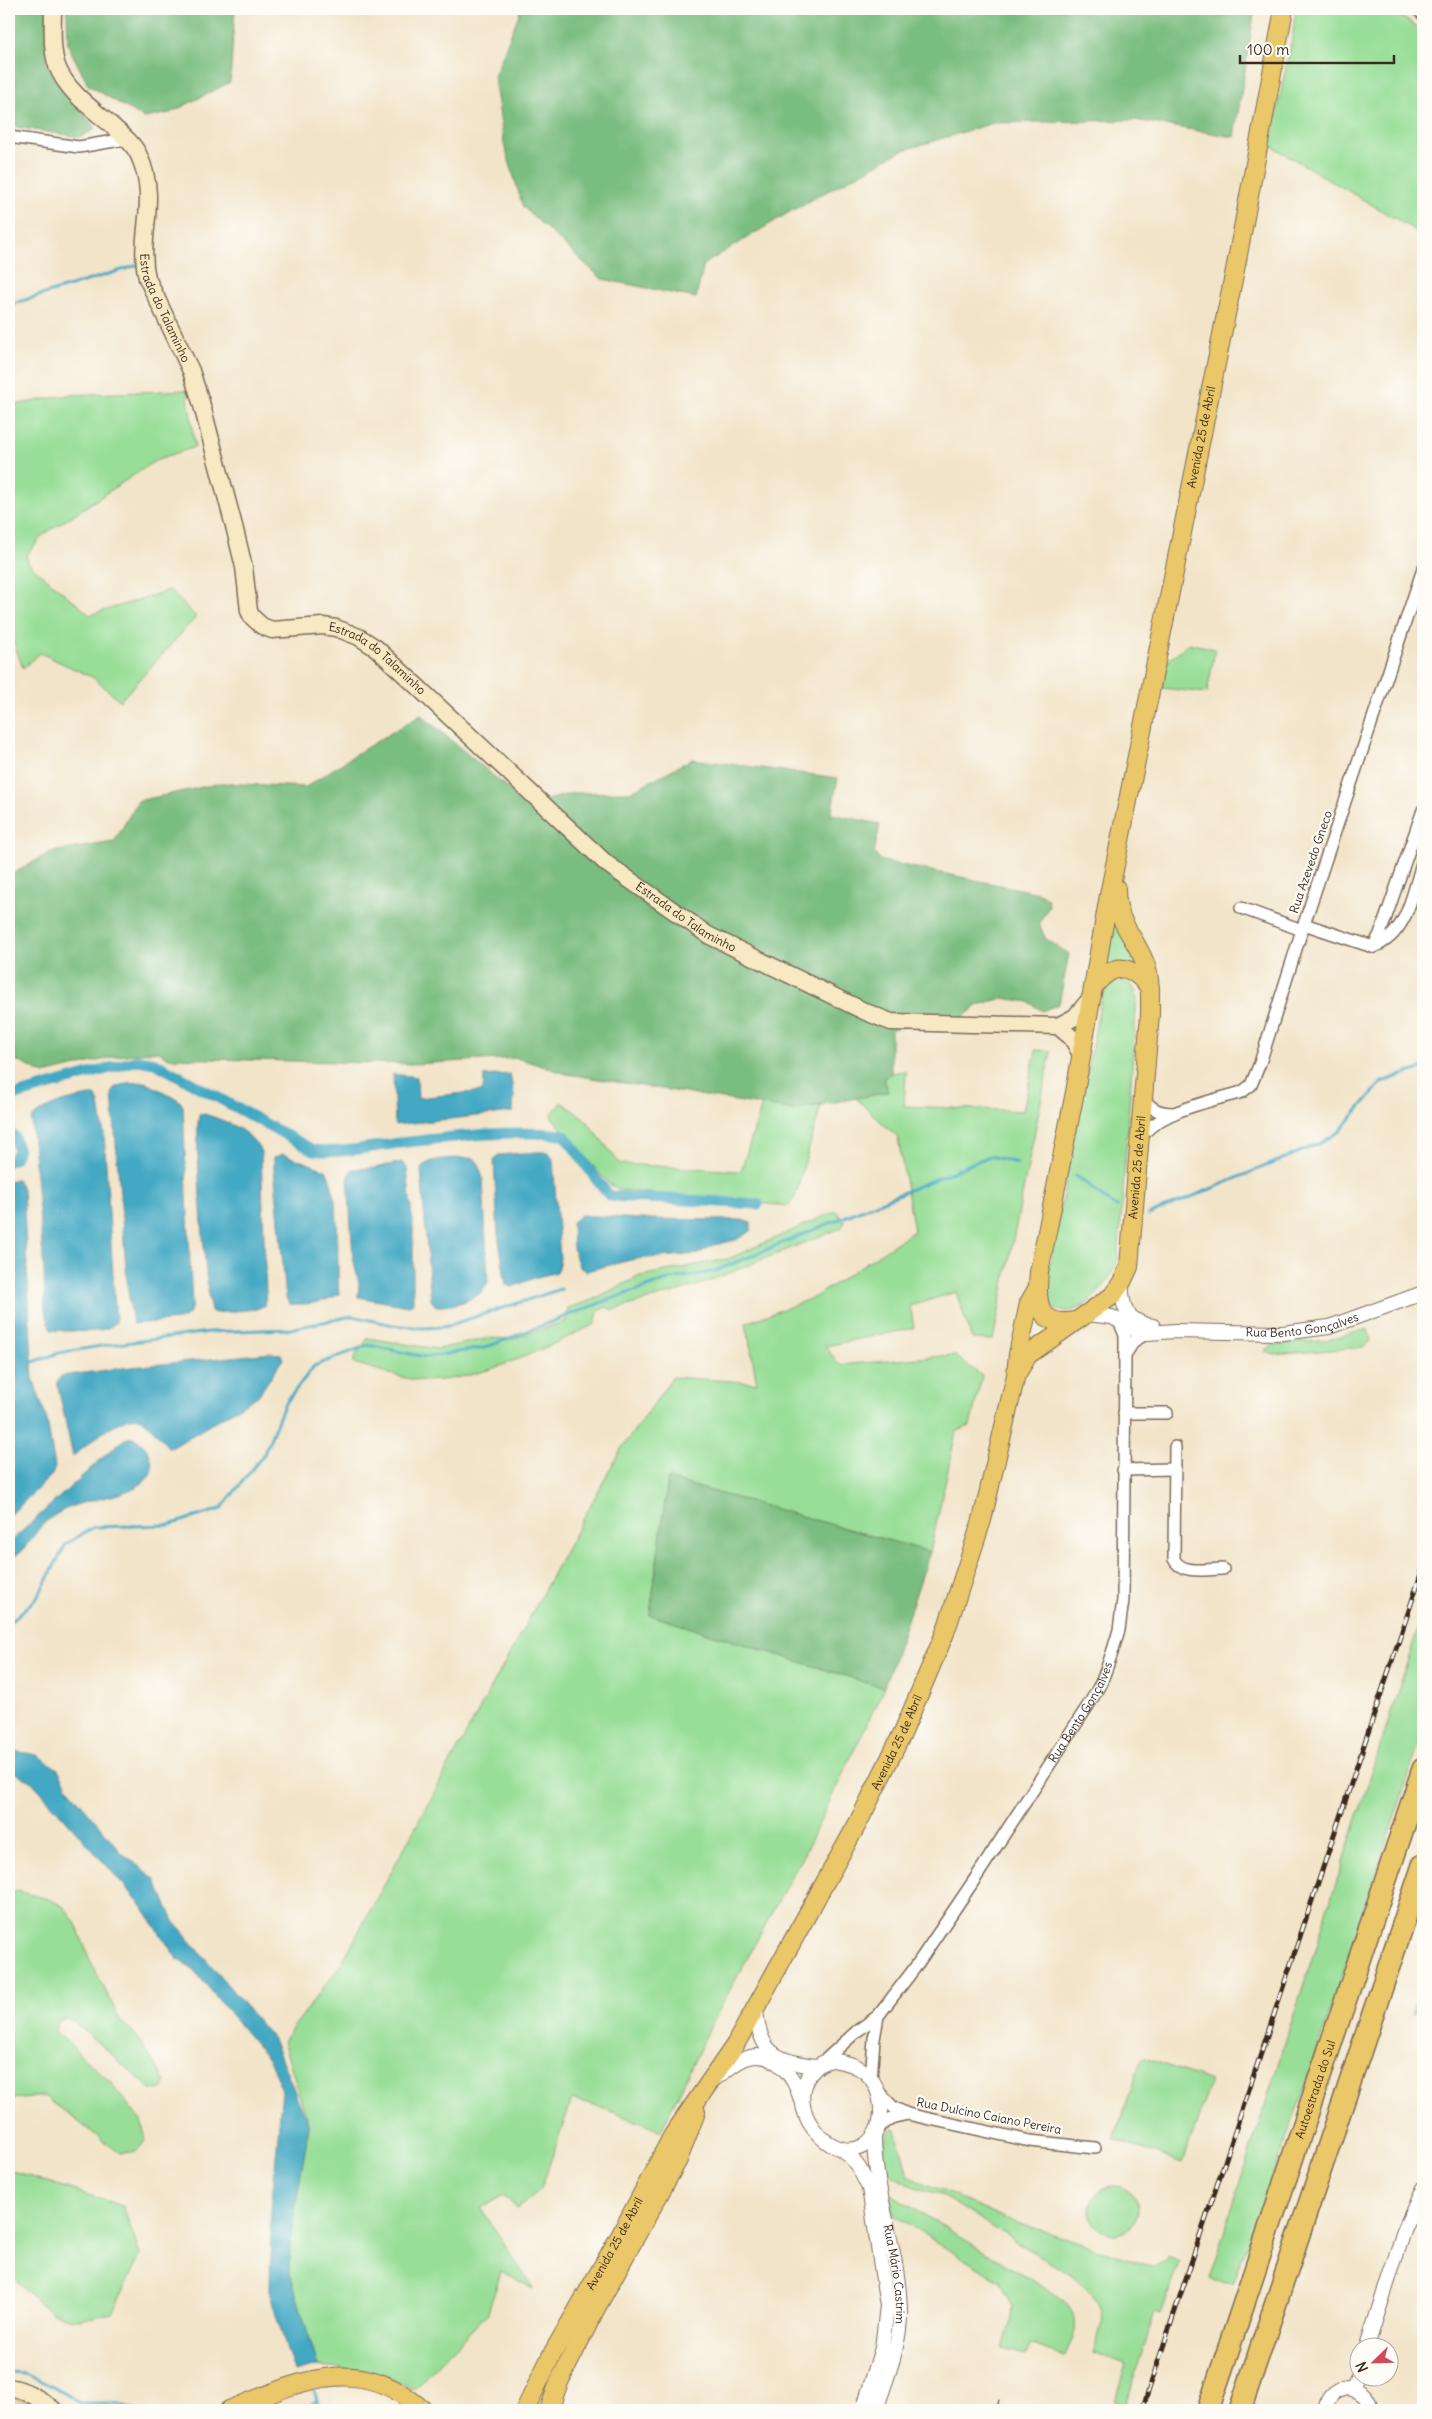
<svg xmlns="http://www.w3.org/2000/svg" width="1432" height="2419" viewBox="0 0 1432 2419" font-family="Delius,sans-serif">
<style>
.green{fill:#98de98;stroke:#6a845b}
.forest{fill:#7abd80;stroke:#5a744f}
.sand{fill:#eeda9e;stroke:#94825e}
.water{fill:#43a8c3;stroke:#3f6970}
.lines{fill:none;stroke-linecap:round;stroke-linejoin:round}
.stream{stroke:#43a8c3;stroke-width:3}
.canal{stroke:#43a8c3;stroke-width:11}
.minor-casing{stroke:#7b6b5a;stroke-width:14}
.tertiary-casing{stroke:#7b6b5a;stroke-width:16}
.secondary-casing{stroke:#7b6b5a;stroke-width:19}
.primary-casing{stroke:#7b6b5a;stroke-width:20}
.motorway-casing{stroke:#7b6b5a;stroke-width:24}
.minor{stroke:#fff;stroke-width:11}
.tertiary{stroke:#fff;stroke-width:14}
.secondary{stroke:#f7e9c3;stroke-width:16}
.primary{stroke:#eac769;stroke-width:18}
.motorway{stroke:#eac769;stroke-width:21}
.tram{stroke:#3b2a1e;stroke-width:1}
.rail-casing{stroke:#3b2a1e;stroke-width:5}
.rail{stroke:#fdfcf7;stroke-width:3;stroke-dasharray:9;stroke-linecap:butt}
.labels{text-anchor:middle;stroke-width:4.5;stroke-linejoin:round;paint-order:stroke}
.street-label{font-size:12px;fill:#3b2a1e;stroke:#fdfcf7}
</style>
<rect width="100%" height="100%" fill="#fdfcf7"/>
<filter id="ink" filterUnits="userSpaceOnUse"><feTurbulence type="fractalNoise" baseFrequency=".02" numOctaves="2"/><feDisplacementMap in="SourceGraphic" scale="10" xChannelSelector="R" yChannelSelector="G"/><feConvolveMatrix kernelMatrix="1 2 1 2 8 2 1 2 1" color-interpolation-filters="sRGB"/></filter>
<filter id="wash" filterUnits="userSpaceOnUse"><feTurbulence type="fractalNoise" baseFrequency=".0096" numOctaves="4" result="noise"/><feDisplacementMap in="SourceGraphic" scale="20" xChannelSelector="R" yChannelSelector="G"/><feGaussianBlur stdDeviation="1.12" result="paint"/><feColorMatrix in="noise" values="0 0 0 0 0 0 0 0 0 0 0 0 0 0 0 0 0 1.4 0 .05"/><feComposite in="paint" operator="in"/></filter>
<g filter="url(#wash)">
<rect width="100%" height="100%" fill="#f2e4c9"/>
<g class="green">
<path d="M 1296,9 L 1388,9 L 1423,30 L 1423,235 L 1270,145 L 1292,39 Z"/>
<path d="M 187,390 L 195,447 L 158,459 L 43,535 L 26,556 L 29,564 L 90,615 L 170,590 L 196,617 L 120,701 L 94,678 L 40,653 L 23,668 L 9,630 L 9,406 L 68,395 Z"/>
<path d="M 1188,643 L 1215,649 L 1207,693 L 1162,688 L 1167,662 Z"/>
<path d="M 1112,911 L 1141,963 L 1102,970 Z"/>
<path d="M 1117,981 C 1128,980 1135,987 1137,997 L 1118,1259 C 1109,1284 1080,1326 1049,1306 L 1044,1293 L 1102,995 L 1105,988 Z"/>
<path d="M 1036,1050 L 1051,1051 L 993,1340 L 972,1339 L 956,1292 L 910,1306 L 914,1328 L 825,1346 L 840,1365 L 954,1355 L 982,1376 L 970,1426 L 956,1432 L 930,1552 L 668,1479 L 650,1615 L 884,1688 L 809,1844 L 711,2025 L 661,2131 L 592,2104 L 572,2099 L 541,2189 L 517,2209 L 504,2195 L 481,2208 L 533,2289 L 501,2271 L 488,2313 L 414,2389 L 374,2371 L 318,2366 L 290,2274 L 291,2233 L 309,2126 L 283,2041 L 340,1966 L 621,1449 L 673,1377 L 757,1383 L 746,1323 L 815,1297 L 914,1231 L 898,1138 L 856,1098 L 888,1092 L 884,1078 L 891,1073 L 906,1071 L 904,1106 L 1023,1111 Z"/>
<path d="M 561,1102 L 585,1119 L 620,1164 L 741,1171 L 762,1105 L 793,1110 L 821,1105 L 795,1197 L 788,1206 L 620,1190 L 609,1184 L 551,1116 Z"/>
<path d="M 836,1211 L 845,1222 L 841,1228 L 699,1285 L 613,1310 L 606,1307 L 598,1311 L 595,1324 C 547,1347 471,1386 417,1380 C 396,1377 375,1369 354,1363 L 354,1358 L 368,1338 L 437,1349 L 490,1338 L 513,1339 L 566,1321 L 568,1308 L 592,1300 L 640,1276 L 728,1259 Z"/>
<path d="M 1368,1329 L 1371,1341 L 1364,1347 L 1274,1355 L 1265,1351 L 1273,1345 L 1328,1340 Z"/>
<path d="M 1423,1613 L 1423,1732 L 1304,2090 L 1233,2283 L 1209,2279 Z"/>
<path d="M 16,1891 L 49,1899 L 64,1907 L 76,1924 L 89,1958 L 121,2022 L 134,2033 L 166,2081 L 162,2090 L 151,2089 L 73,2021 L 65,2018 L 57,2022 L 55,2031 L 112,2084 L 141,2121 L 146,2140 L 136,2152 L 120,2153 L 44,2096 L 9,2099 L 9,1895 Z"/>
<path d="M 1423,1970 L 1423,1999 L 1412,2015 Z"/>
<path d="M 1142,2057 L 1211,2081 L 1183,2163 L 1114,2139 Z"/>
<path d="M 892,2129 L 896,2130 L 908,2176 L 1010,2220 L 1153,2267 L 1166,2261 L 1168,2256 L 1179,2261 L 1161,2315 L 1155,2313 L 1125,2404 L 1115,2401 L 1126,2364 L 1093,2353 C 1108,2310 1105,2302 1069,2274 L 939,2194 C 917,2188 881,2180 883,2150 C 884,2141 886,2135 892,2129 Z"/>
<path d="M 9,2170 L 123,2206 L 140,2255 L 112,2313 C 102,2315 91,2318 81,2319 C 50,2320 28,2293 9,2272 Z"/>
<circle cx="1114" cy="2210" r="24"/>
<path d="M 888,2193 L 1061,2298 C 1083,2321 1076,2329 1065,2357 L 1030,2344 L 1026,2355 L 1003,2349 L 1011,2319 L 1012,2306 L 1001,2282 L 894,2215 Z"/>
</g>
<g class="forest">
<path d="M 9,9 L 49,9 L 46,62 L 54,77 L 93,125 L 94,130 L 80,137 L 9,126 Z"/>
<path d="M 67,9 L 235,9 L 230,82 L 170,113 L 144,118 L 88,85 L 68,45 Z"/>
<path d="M 521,9 L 1255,9 L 1234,137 L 1135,120 L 993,123 L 901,151 L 793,210 L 704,264 L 696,298 L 602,279 L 523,207 L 504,144 L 494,77 Z"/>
<path d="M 421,715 L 528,805 L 573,793 L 630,792 L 692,759 L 838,778 L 831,814 L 880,824 L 874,853 L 882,861 L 1039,893 L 1047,898 L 1049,906 L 1039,923 L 1045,938 L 1069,954 L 1059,1004 L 1042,1011 L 1029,1002 L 1003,998 L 978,1005 L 963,1017 L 891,1029 L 891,1073 L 884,1078 L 888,1092 L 793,1110 L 567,1074 L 517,1058 L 414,1064 L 169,1058 L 157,1051 L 118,1056 L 44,1074 L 9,1057 L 9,876 L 51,852 L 114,842 L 138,801 L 221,783 L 306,787 L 356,754 Z"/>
<path d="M 668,1479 L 930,1552 L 884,1688 L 650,1615 Z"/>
</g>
<path class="sand" d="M 9,2396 L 27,2401 L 39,2410 L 9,2410 Z"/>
<g class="water">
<path d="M 393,1074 L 417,1077 L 418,1098 L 483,1091 L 484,1076 L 510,1074 L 514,1095 L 513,1112 L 395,1125 Z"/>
<path d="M 145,1082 L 179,1100 L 183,1106 L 192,1305 L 189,1315 L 179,1320 L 133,1324 L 128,1292 L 112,1095 L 114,1088 L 126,1083 Z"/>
<path d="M 95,1095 L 99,1103 L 104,1134 L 116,1322 C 103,1337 69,1330 51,1330 L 45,1310 L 44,1269 L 31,1119 C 48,1103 73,1099 95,1095 Z"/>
<path d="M 200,1113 C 221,1118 253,1131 261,1152 L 266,1294 L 264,1306 L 256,1309 L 215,1313 L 211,1311 L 208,1295 C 206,1270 192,1126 200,1113 Z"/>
<path d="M 536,1152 L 548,1152 L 553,1159 L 560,1259 L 557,1272 L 534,1278 L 512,1287 L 506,1285 L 498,1234 L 494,1161 L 498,1155 Z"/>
<path d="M 283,1154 L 326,1170 C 342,1199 336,1259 339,1294 C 323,1303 307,1305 289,1304 L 286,1298 L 274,1168 L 274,1157 Z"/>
<path d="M 474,1158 L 479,1164 L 483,1179 L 488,1282 C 482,1299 453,1307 436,1306 L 431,1300 L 430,1290 L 421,1169 C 429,1155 460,1159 474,1158 Z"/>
<path d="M 402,1162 L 407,1168 L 413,1227 L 413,1303 L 407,1306 L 358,1297 L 359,1284 L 353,1258 L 348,1179 L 352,1169 L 374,1168 Z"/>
<path d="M 17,1179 L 23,1190 L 33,1378 L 47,1420 L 55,1467 L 52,1475 L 9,1516 L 9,1181 Z"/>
<path d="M 581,1215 L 641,1219 L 742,1220 L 751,1223 L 751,1231 L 736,1240 L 714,1245 L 698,1254 L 635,1259 L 586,1271 L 579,1267 L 573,1248 L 572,1222 Z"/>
<path d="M 270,1353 L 281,1354 L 283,1359 L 258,1396 L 173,1447 L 169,1448 C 160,1439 150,1422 138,1418 C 122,1413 85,1447 73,1457 L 57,1382 L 61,1376 L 122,1368 Z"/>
<path d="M 133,1437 C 144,1444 151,1452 152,1464 C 155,1493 95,1498 76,1505 C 68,1508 59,1512 52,1517 C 34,1528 28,1552 9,1559 L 9,1543 L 113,1448 L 125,1439 Z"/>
<path d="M 9,1750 L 37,1755 L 58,1769 L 69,1789 L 122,1853 L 155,1879 L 174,1921 L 273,2039 L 309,2126 L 291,2233 L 290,2274 L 318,2366 L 294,2372 L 270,2295 L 271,2211 L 282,2090 L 269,2060 L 192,1968 L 177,1959 L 139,1902 L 32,1782 L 16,1773 L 9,1771 Z"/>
</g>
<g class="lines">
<g class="stream">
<path d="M 9,305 L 138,265"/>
<path d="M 1075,1176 C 1093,1185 1099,1198 1117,1207"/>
<path d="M 1148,1215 L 1321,1143 L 1340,1131 L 1382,1082 L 1423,1068"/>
<path d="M 33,1362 L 59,1353 L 101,1346 L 209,1332 L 290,1329 L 352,1316 L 393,1325 L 422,1328 L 444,1327 L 561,1289"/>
<path d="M 9,1623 L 37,1598 L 66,1544 L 94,1527 L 169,1525 L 221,1509 L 264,1454 L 284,1405 L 314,1366 L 368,1345 L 426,1357 L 484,1348 L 608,1300 L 671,1279 L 713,1272 L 990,1156 L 1017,1163"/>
<path d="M 9,2373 L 25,2374 L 54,2387 L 82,2404 L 120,2404 L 135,2410"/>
<path d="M 313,2387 L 320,2410"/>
<path d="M 305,2410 L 317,2400"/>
</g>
<g class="canal">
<path d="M 9,1097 L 138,1060 L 155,1063 L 313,1150 C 345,1154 368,1147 400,1143 C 453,1137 510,1129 564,1135 C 581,1155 592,1177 610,1196 L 758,1204"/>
<path d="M 9,1132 L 14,1136 L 18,1150 L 14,1159 L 9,1161"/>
</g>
</g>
</g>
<g filter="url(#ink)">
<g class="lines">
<g class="minor-casing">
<g id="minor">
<path d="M 1417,9 L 1423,14"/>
<path d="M 9,137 L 79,147 L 126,139"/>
<path d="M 1241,908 L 1302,930"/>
<path d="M 1304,924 L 1373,947"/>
<path d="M 1373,947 L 1380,934 L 1423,810"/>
<path d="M 1373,947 C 1408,935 1413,891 1423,860"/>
<path d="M 1144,1096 C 1148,1110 1161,1113 1174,1113"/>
<path d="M 1141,1137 C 1159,1111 1212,1101 1242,1092 L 1251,1085 L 1260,1063 L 1302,930 L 1423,569"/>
<path d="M 1119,1321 L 1125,1335 L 1125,1355 L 1134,1341 L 1148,1333"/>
<path d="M 1124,1413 L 1167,1413"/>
<path d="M 1175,1447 L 1174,1559 C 1181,1575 1207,1569 1223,1569"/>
<path d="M 1123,1470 L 1175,1469"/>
<path id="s1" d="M 824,2061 L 857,2031 L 878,2016 L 914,1969 L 977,1876 L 1091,1701 L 1102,1681 L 1112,1653 L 1119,1630 L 1123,1600 L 1125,1355"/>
<path d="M 871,2080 L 874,2039 L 878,2016"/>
<path d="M 877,2090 L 893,2107 L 907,2114 L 1030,2141 L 1095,2148"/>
<path d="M 879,2127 L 892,2118 L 907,2114"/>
</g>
</g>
<g class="tertiary-casing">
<g id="tertiary">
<path d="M 1122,1282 C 1121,1307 1126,1322 1153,1326"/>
<path id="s2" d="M 1088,1314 L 1112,1317 L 1135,1330 L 1148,1333 L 1175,1331 L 1283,1333 L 1329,1327 L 1423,1293"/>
<path d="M 756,2007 C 758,2051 774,2062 817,2066"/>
<path d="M 833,2060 C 842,2062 851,2063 859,2068 C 885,2082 890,2130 863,2146 C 831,2165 782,2107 811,2073 C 818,2065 823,2061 833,2060 Z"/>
<path d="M 714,2079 C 726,2072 736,2060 750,2057 C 775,2051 794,2076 800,2097"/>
<path id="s3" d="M 874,2135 C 874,2195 900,2254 900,2314 C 900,2347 886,2379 876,2410"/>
<path d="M 840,2148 L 850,2156 L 859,2168 L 869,2188 L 887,2306 L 882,2348 L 863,2410"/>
<path d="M 1367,2346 L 1404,2231 L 1423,2188"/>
<path d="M 1353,2389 L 1360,2370"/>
<path d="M 1325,2410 C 1327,2397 1335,2390 1348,2388 C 1361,2390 1369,2397 1371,2410"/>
</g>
</g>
<g class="secondary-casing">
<g id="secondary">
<path id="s4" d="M 53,9 C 53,27 51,48 57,66 C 66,90 91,108 110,124 C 121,134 135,144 140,158 C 159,202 137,237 147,278 L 191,371 L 201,402 L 234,526 L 244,567 L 249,611 L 252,617 L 262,626 L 272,630 L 323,626 L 336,628 L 359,637 L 376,648 L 607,864 L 708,935 L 866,1012 L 891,1022 L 1058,1026 L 1075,1017 L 1091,998"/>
<path d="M 1058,1026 L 1072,1038 L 1081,1054"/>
<path d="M 9,2387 C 27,2390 40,2399 54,2410"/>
</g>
</g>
<g class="primary-casing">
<g id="primary">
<path d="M 1094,986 C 1115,961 1130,964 1150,988"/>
<path id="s5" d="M 1074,1321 C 1037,1328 1036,1300 1039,1272 L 1075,1092 L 1109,895 L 1237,260 L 1284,9"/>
<path id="s6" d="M 1018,1372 L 1028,1355 L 1112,1296 L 1122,1282 L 1129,1267 L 1150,1014 C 1150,997 1151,979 1145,963 C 1134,934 1116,924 1116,888"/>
<path d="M 229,2410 C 299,2382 358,2351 423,2410"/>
<path id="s7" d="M 525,2410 L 551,2356 L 620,2236 L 673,2135 L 735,2045 L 756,2007 L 859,1821 L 903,1732 L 945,1633 L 982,1520 L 1016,1375 L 1018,1354 L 1029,1303 L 1037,1289"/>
<path d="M 549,2410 L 559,2382 L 595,2310 L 678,2160 L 696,2112"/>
</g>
</g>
<g class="motorway-casing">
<g id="motorway">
<path id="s8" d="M 1208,2410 L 1423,1769"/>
<path d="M 1240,2410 L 1423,1865"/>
</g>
</g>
<use href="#minor" class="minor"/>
<use href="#tertiary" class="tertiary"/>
<use href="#secondary" class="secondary"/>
<use href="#primary" class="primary"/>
<use href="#motorway" class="motorway"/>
<path class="tram" d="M 996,2410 L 999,2400"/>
<g class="rail-casing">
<path id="rail" d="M 1142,2410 L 1423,1568"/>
</g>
<use href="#rail" class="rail"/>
</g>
</g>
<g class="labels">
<g class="street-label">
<text dy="4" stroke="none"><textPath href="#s4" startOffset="338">Estrada do Talaminho</textPath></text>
<text dy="4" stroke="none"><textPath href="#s5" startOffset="926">Avenida 25 de Abril</textPath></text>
<text dy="4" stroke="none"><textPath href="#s4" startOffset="801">Estrada do Talaminho</textPath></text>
<text transform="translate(1311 862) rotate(-71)" y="4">Rua Azevedo Gneco</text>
<text dy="4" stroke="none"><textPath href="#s4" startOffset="1206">Estrada do Talaminho</textPath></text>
<text dy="4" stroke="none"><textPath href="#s6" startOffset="256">Avenida 25 de Abril</textPath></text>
<text dy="4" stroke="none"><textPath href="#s2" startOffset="219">Rua Bento Gonçalves</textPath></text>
<text dy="4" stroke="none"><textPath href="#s1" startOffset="436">Rua Bento Gonçalves</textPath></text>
<text dy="4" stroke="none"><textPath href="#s7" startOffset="765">Avenida 25 de Abril</textPath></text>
<text dy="4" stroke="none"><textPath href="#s8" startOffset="338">Autoestrada do Sul</textPath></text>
<text transform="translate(989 2116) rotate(11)" y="4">Rua Dulcino Caiano Pereira</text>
<text dy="4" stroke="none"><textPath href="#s7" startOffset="189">Avenida 25 de Abril</textPath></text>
<text dy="4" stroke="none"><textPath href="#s3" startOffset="141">Rua Mário Castrim</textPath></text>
</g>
</g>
<rect width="1432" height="2419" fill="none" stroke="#fdfcf7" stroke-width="30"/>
<g transform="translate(1374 2362) rotate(247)"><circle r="24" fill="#fdfcf7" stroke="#afa8a0"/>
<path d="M0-4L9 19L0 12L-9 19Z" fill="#d1495b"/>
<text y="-8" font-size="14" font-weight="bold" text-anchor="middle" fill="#3b2a1e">N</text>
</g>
<path d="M1240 55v8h154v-8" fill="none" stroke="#3b2a1e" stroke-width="2.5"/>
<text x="1247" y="55" font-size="15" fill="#3b2a1e" stroke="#fdfcf7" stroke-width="4" paint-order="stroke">100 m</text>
</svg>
